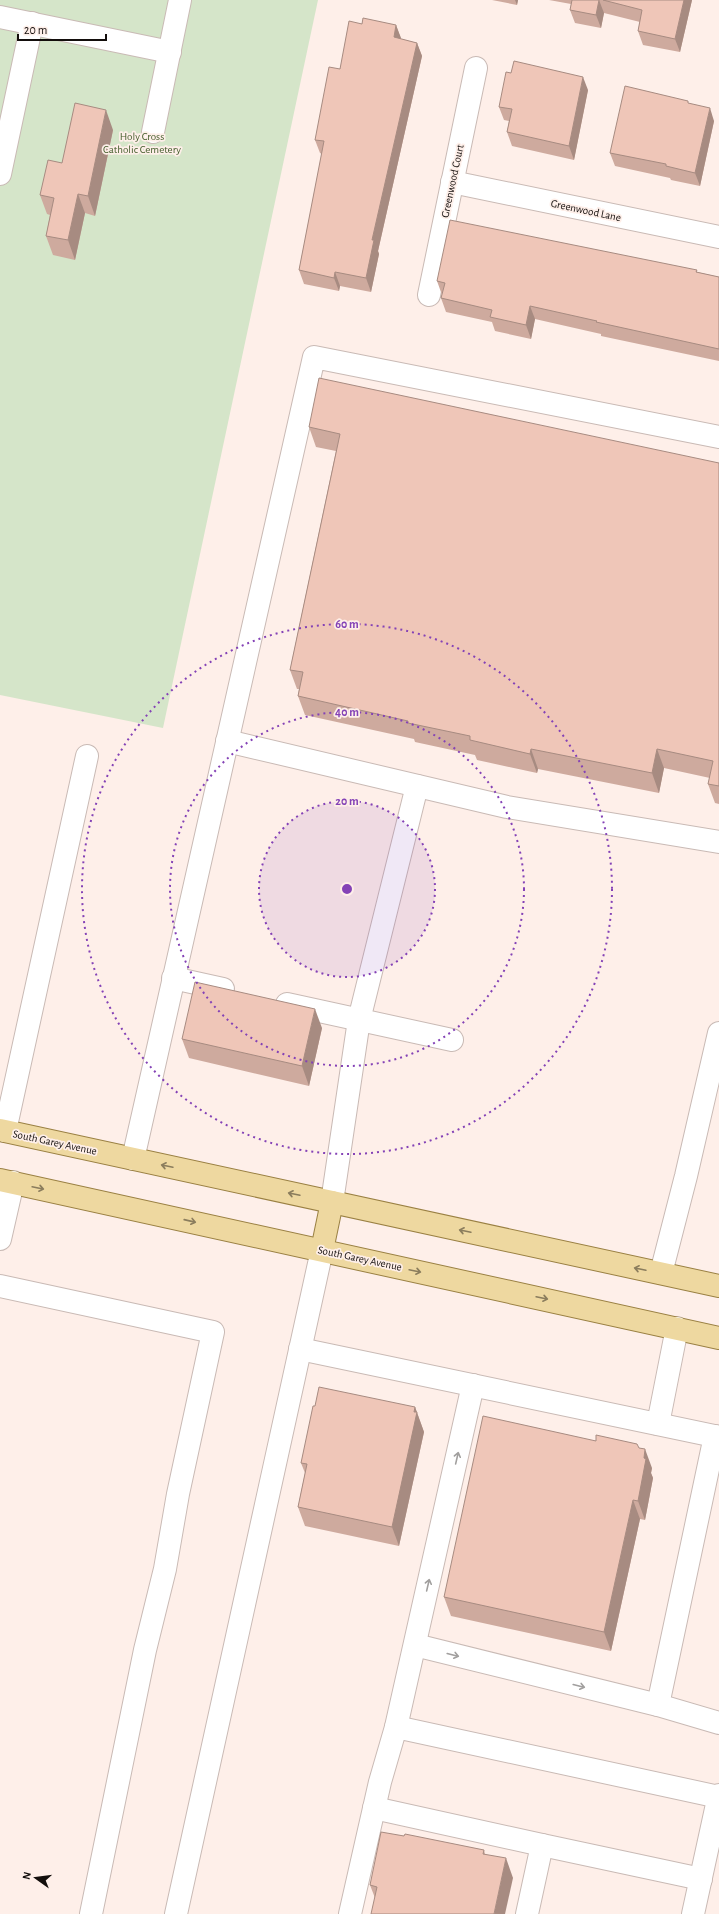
<svg xmlns="http://www.w3.org/2000/svg" width="719" height="1914" viewBox="0 0 719 1914" font-family="'Alegreya Sans',sans-serif">
<style>
.green{fill:#d5e5c9}
.lines{fill:none;stroke-linecap:round;stroke-linejoin:round}
.minor-casing{stroke:#c9bab5;stroke-width:24}
.major-casing{stroke:#9a8043;stroke-width:24}
.minor{stroke:#fff;stroke-width:22}
.major{stroke:#eed8a0;stroke-width:22}
.wall{fill:#ceaa9e}
.shaded-wall{fill:#a78b81}
.building{fill:#efc6b8;stroke:#a78b81}
.oneway{stroke:#8b7d5d}
.oneway2{stroke:#a19f9e}
.ring{fill:none;stroke:#8442b6;stroke-width:2;stroke-dasharray:2 4}
.labels{text-anchor:middle;stroke-width:3.5;stroke-linejoin:round;paint-order:stroke}
.park-label{font-size:11px;fill:#425c2a;stroke:#feefe9}
.street-label{font-size:11px;fill:#130e0c;stroke:#feefe9}
.centre{fill:#8442b6;stroke:#feefe9;stroke-width:2}
.ring-label{font-size:12px;text-anchor:middle;font-weight:bold;fill:#8442b6;stroke:#feefe9;stroke-width:3.5;stroke-linejoin:round;paint-order:stroke}
</style>
<rect width="100%" height="100%" fill="#feefe9"/>
<path class="green" d="M 0,0 L 318,0 L 163,728 L 0,695 Z"/>
<g class="lines">
<g class="minor-casing">
<g id="minor">
<path d="M 0,17 L 170,52"/>
<path d="M 153,132 L 180,0"/>
<path d="M 0,174 L 32,23"/>
<path d="M 452,182 L 719,237"/>
<path d="M 429,295 L 476,68"/>
<path d="M 227,741 L 507,807 L 719,842"/>
<path d="M 173,978 L 223,989"/>
<path d="M 287,1004 L 452,1040"/>
<path d="M 5,1131 L 87,756"/>
<path d="M 133,1159 L 314,357 L 719,437"/>
<path d="M 332,1202 L 359,1020 L 417,786"/>
<path d="M 0,1239 L 13,1182"/>
<path d="M 661,1273 L 686,1176 L 719,1033"/>
<path d="M 0,1286 L 213,1332 L 178,1494 L 165,1569 L 145,1650 L 91,1914"/>
<path d="M 300,1349 L 719,1437"/>
<path d="M 658,1424 L 677,1328"/>
<path d="M 715,1436 L 658,1705 L 719,1723"/>
<path d="M 415,1645 L 658,1705"/>
<path d="M 396,1727 L 473,1385"/>
<path d="M 374,1808 L 542,1845 L 527,1914"/>
<path d="M 542,1845 L 701,1879"/>
<path d="M 176,1914 L 322,1250"/>
<path d="M 350,1914 L 380,1782 L 396,1727 L 719,1797"/>
<path d="M 693,1914 L 719,1795"/>
</g>
</g>
<g class="major-casing">
<g id="major">
<path d="M 0,1130 L 719,1286"/>
<path d="M 0,1180 L 719,1338"/>
<path d="M 322,1250 L 332,1202"/>
</g>
</g>
<use href="#minor" class="minor"/>
<use href="#major" class="major"/>
</g>
<g class="wall">
<path d="M 492,0 L 518,0 L 517,5 Z"/>
<path d="M 549,0 L 692,0 L 680,52 L 643,45 L 638,31 L 640,22 L 604,13 L 601,28 L 575,23 L 570,10 L 571,4 Z"/>
<path d="M 362,24 L 396,25 L 401,39 L 417,43 L 422,56 L 378,251 L 379,254 L 371,292 L 340,286 L 339,291 L 304,284 L 299,270 L 322,154 L 320,153 L 315,140 L 340,69 Z"/>
<path d="M 588,90 L 574,160 L 512,146 L 507,132 L 509,121 L 504,120 L 499,107 Z"/>
<path d="M 689,104 L 714,121 L 700,186 L 671,180 L 670,178 L 615,166 L 610,153 Z"/>
<path d="M 113,130 L 95,216 L 85,213 L 75,260 L 53,255 L 46,236 L 50,215 L 47,214 L 40,195 L 62,163 Z"/>
<path d="M 697,270 L 697,272 L 719,277 L 719,361 L 601,336 L 601,334 L 535,319 L 531,339 L 495,331 L 492,322 L 446,312 L 441,298 L 442,295 L 437,281 Z"/>
<path d="M 309,427 L 719,463 L 719,804 L 715,803 L 708,784 L 710,778 L 664,768 L 659,793 L 538,769 L 537,773 L 477,760 L 475,755 L 415,742 L 414,739 L 305,715 L 298,696 L 299,689 L 297,689 L 290,670 L 336,451 L 316,447 Z"/>
<path d="M 322,1028 L 309,1086 L 189,1058 L 182,1039 Z"/>
<path d="M 315,1406 L 415,1407 L 424,1432 L 399,1546 L 305,1526 L 298,1507 L 305,1473 L 301,1463 Z"/>
<path d="M 652,1468 L 651,1473 L 653,1478 L 645,1520 L 640,1519 L 611,1651 L 451,1616 L 444,1597 Z"/>
<path d="M 404,1836 L 484,1850 L 485,1854 L 513,1878 L 375,1898 L 370,1885 Z"/>
</g>
<g class="shaded-wall">
<path d="M 515,0 L 518,0 L 517,5 Z"/>
<path d="M 599,0 L 604,13 L 601,28 L 596,15 Z"/>
<path d="M 684,0 L 692,0 L 680,52 L 675,39 Z"/>
<path d="M 396,25 L 401,38 L 399,51 L 394,37 Z"/>
<path d="M 417,43 L 422,56 L 378,251 L 379,254 L 371,292 L 366,278 L 372,240 Z"/>
<path d="M 583,77 L 588,90 L 574,160 L 569,146 Z"/>
<path d="M 710,108 L 714,121 L 700,186 L 695,173 Z"/>
<path d="M 106,110 L 113,130 L 95,216 L 88,196 Z"/>
<path d="M 78,194 L 85,213 L 75,260 L 68,240 Z"/>
<path d="M 335,272 L 340,286 L 339,291 L 334,278 Z"/>
<path d="M 530,306 L 535,319 L 531,339 L 526,325 Z"/>
<path d="M 531,749 L 538,769 L 537,773 L 530,754 Z"/>
<path d="M 657,749 L 664,768 L 659,793 L 652,773 Z"/>
<path d="M 315,1009 L 322,1028 L 309,1086 L 302,1066 Z"/>
<path d="M 415,1407 L 424,1432 L 399,1546 L 392,1527 Z"/>
<path d="M 645,1449 L 652,1468 L 651,1473 L 653,1478 L 645,1520 L 638,1501 Z"/>
<path d="M 633,1500 L 640,1519 L 611,1651 L 604,1632 Z"/>
<path d="M 506,1858 L 513,1878 L 505,1914 L 494,1914 Z"/>
</g>
<g class="building">
<path d="M 572,0 L 599,0 L 596,15 L 570,10 Z"/>
<path d="M 603,0 L 684,0 L 675,39 L 638,31 L 642,10 Z"/>
<path d="M 363,18 L 396,25 L 394,37 L 417,43 L 372,240 L 374,240 L 366,278 L 335,272 L 334,278 L 299,270 L 324,141 L 315,140 L 329,67 L 340,69 L 349,21 L 362,24 Z"/>
<path d="M 514,61 L 583,77 L 569,146 L 507,132 L 512,109 L 499,107 L 506,72 L 511,73 Z"/>
<path d="M 625,86 L 688,101 L 688,103 L 710,108 L 695,173 L 666,166 L 666,164 L 610,153 Z"/>
<path d="M 75,103 L 106,110 L 88,196 L 78,194 L 68,240 L 46,236 L 54,198 L 40,195 L 48,160 L 62,163 Z"/>
<path d="M 450,220 L 697,270 L 696,272 L 719,277 L 719,349 L 596,322 L 597,321 L 530,306 L 526,325 L 490,317 L 492,310 L 441,298 L 445,283 L 437,281 Z"/>
<path d="M 319,378 L 719,463 L 719,786 L 708,784 L 713,761 L 657,749 L 652,773 L 531,749 L 530,754 L 470,740 L 470,736 L 408,723 L 408,721 L 298,696 L 303,672 L 290,670 L 340,434 L 309,427 Z"/>
<path d="M 195,982 L 315,1009 L 302,1066 L 182,1039 Z"/>
<path d="M 319,1387 L 415,1407 L 414,1412 L 417,1412 L 392,1527 L 298,1507 L 307,1464 L 301,1463 L 313,1406 L 315,1406 Z"/>
<path d="M 483,1416 L 596,1441 L 596,1435 L 637,1444 L 639,1448 L 645,1449 L 644,1458 L 646,1459 L 638,1501 L 633,1500 L 604,1632 L 444,1597 Z"/>
<path d="M 381,1832 L 404,1836 L 405,1834 L 484,1850 L 483,1854 L 506,1858 L 494,1914 L 371,1914 L 377,1887 L 370,1885 Z"/>
</g>
<defs><path id="oneway-shaft" d="M-6 0H5M1.5-3L5.5 0L1.5 3" fill="none" stroke-width="1.6" stroke-linecap="round" stroke-linejoin="round"/></defs>
<g class="oneway">
<use href="#oneway-shaft" transform="translate(167 1166) rotate(-168)"/>
<use href="#oneway-shaft" transform="translate(38 1188) rotate(12)"/>
<use href="#oneway-shaft" transform="translate(294 1194) rotate(-168)"/>
<use href="#oneway-shaft" transform="translate(190 1221) rotate(13)"/>
<use href="#oneway-shaft" transform="translate(465 1231) rotate(-168)"/>
<use href="#oneway-shaft" transform="translate(640 1269) rotate(-168)"/>
<use href="#oneway-shaft" transform="translate(415 1271) rotate(12)"/>
<use href="#oneway-shaft" transform="translate(542 1298) rotate(12)"/>
</g>
<g class="oneway2">
<use href="#oneway-shaft" transform="translate(457 1458) rotate(-77)"/>
<use href="#oneway-shaft" transform="translate(428 1585) rotate(-77)"/>
<use href="#oneway-shaft" transform="translate(453 1655) rotate(14)"/>
<use href="#oneway-shaft" transform="translate(579 1686) rotate(14)"/>
</g>
<circle cx="347" cy="889" r="88" fill="#8442b6" fill-opacity=".12"/>
<g class="ring">
<circle cx="347" cy="889" r="88"/>
<circle cx="347" cy="889" r="177"/>
<circle cx="347" cy="889" r="265"/>
</g>
<g class="labels">
<g class="park-label">
<text x="142" y="140">Holy Cross<tspan x="142" dy="13">Catholic Cemetery</tspan></text>
</g>
<g class="street-label">
<text transform="translate(452 181) rotate(-78)" y="4">Greenwood Court</text>
<text transform="translate(586 210) rotate(12)" y="4">Greenwood Lane</text>
<text transform="translate(55 1142) rotate(12)" y="4">South Garey Avenue</text>
<text transform="translate(360 1258) rotate(12)" y="4">South Garey Avenue</text>
</g>
</g>
<circle cx="347" cy="889" r="6" class="centre"/>
<g class="ring-label">
<text x="347" y="628">60 m</text>
<text x="347" y="716">40 m</text>
<text x="347" y="805">20 m</text>
</g>
<g transform="translate(36 1878) rotate(284)" stroke="#feefe9" stroke-width="3" paint-order="stroke">
<path d="M0-3L7 15L0 10L-7 15Z" fill="#130e0c"/>
<text y="-6" font-size="11" font-weight="bold" text-anchor="middle" fill="#130e0c">N</text>
</g>
<path d="M18 34v6h88v-6" fill="none" stroke="#130e0c" stroke-width="2"/>
<text x="24" y="34" font-size="12" fill="#130e0c" stroke="#feefe9" stroke-width="3" paint-order="stroke">20 m</text>
</svg>
